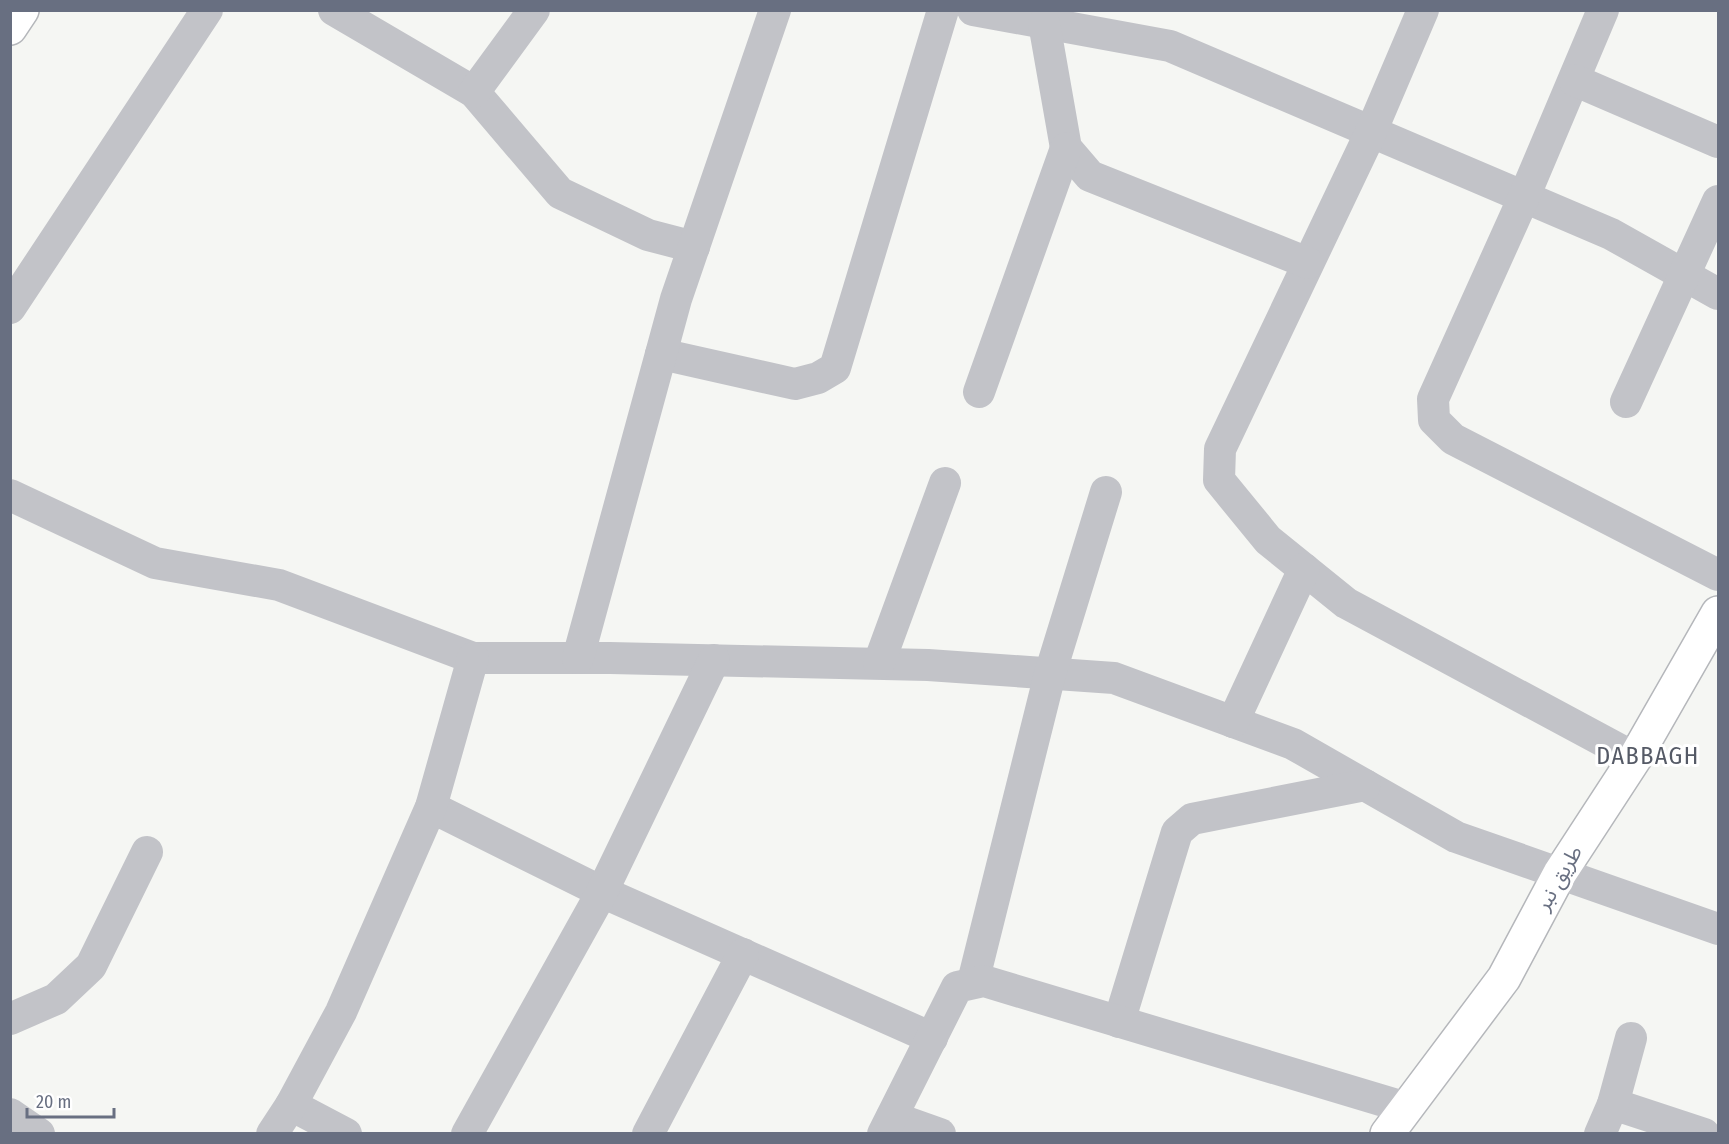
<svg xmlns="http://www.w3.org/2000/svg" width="1729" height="1144" viewBox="0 0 1729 1144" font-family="'Fira Sans Condensed','Noto Sans Arabic',sans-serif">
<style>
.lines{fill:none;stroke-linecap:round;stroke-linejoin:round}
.major-casing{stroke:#b5b7bb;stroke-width:36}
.highway-casing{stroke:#b4b6ba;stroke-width:36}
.minor{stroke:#c2c3c8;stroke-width:32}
.major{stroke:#fff;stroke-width:33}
.highway{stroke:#fff;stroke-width:33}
.labels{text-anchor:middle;stroke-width:6;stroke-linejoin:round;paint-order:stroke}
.street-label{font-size:21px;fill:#686f81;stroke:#fff}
.quarter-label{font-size:24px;letter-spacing:1.5px;fill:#555a66;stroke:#fff}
</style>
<rect width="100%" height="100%" fill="#f5f6f3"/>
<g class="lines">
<g class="major-casing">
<path id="major" d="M 1387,1134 L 1504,978 L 1560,873 L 1635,758 L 1718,613"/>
</g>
<g class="highway-casing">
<path id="highway" d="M 10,28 L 22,10"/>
</g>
<g class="minor">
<path d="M 334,10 L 474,92 L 560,193 L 648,235 L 694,247"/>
<path d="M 973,10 L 1170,46 L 1611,234 L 1718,294"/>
<path d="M 1423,10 L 1371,132 L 1220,449 L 1219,480 L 1268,540 L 1346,603 L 1635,758"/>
<path d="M 1603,10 L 1524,197 L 1433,399 L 1434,420 L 1453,439 L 1718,575"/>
<path d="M 1044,23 L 1066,148 L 1090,176 L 1308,263"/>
<path d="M 1574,80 L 1718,142"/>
<path d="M 474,92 L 534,10"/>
<path d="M 10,308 L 207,10"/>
<path d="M 661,354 L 795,384 L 818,378 L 835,368 L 943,10"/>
<path d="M 979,392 L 1066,148"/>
<path d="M 1626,402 L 1718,201"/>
<path d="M 10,495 L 155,563 L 279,585 L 473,658 L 610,658 L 928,665 L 1114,678 L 1293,744 L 1456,837 L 1718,929"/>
<path d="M 578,658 L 676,299 L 775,10"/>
<path d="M 879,663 L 945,483"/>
<path d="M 1233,722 L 1304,569"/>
<path d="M 431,807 L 602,892 L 932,1038"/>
<path d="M 973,982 L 1050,674 L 1106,492"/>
<path d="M 10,1019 L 56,999 L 91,966 L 147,852"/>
<path d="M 1119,1022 L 1177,832 L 1192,819 L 1365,785"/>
<path d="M 1613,1104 L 1704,1134"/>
<path d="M 291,1105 L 346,1134"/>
<path d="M 10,1114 L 39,1134"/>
<path d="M 892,1117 L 940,1134"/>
<path d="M 272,1134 L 291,1105 L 341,1012 L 431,807 L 473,658"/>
<path d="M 467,1134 L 602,892 L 714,660"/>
<path d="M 648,1134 L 743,954"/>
<path d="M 883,1134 L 957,987 L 984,981 L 1407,1108"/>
<path d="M 1600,1134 L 1613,1104 L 1631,1038"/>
</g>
<use href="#major" class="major"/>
<use href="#highway" class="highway"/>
</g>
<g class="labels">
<g class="street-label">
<text transform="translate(1559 878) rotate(-60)" y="7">طريق نبر</text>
</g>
<g class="quarter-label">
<text x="1648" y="764">DABBAGH</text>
</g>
</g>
<rect width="1729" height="1144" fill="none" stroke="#686f81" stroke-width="24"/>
<path d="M27 1108v9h87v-9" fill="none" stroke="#686f81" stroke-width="3"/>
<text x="36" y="1108" font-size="18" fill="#686f81" stroke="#ffffff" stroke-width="4.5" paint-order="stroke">20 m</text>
</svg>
